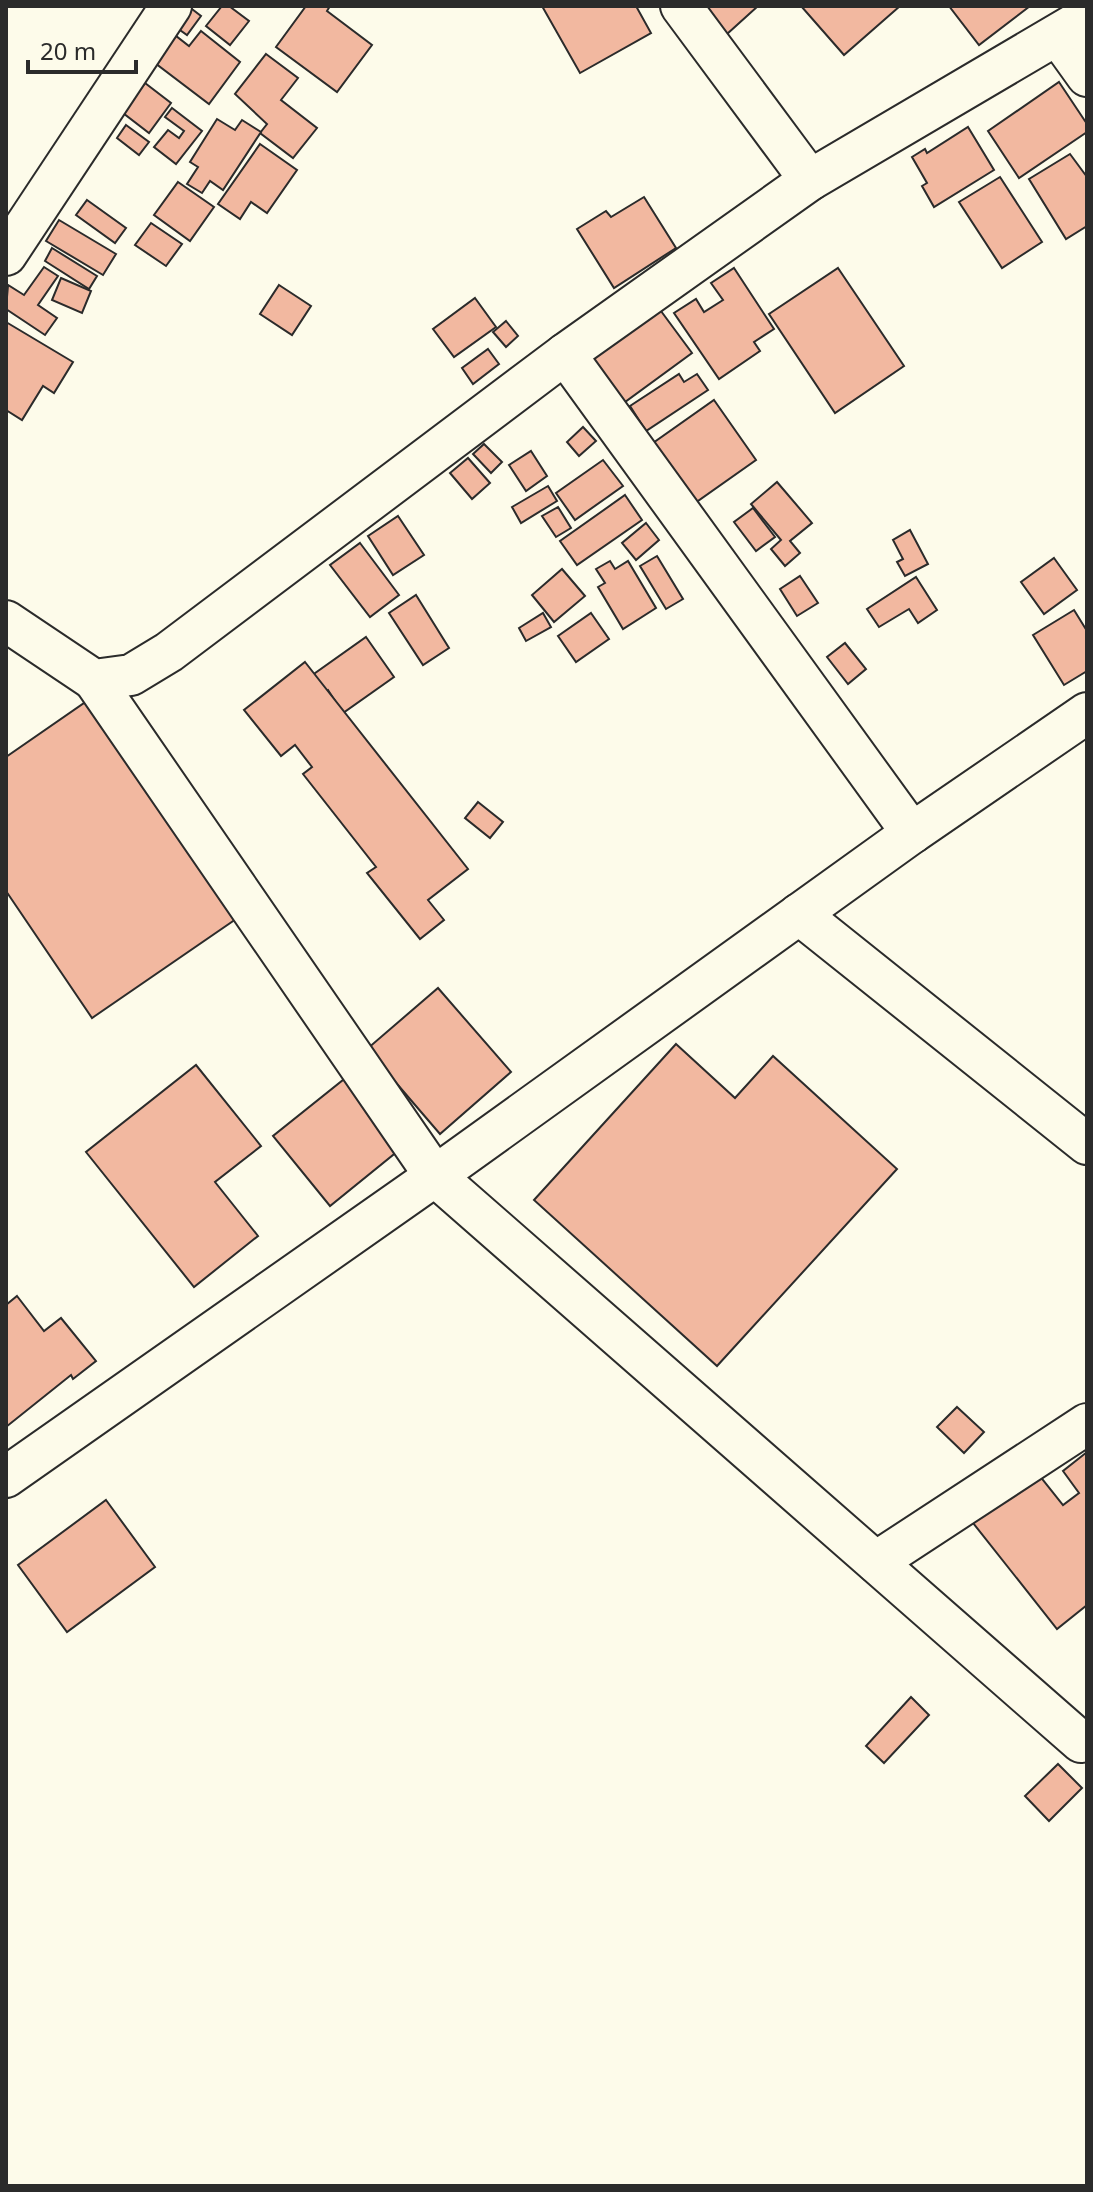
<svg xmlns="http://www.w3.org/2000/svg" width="1093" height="2192" viewBox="0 0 1093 2192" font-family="'Noto Sans',sans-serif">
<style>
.building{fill:#f2b8a0;stroke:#2b2b2b;stroke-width:2}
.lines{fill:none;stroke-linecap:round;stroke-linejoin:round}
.minor-casing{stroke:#2b2b2b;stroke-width:44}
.minor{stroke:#fdfbea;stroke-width:40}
</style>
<rect width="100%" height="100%" fill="#fdfbea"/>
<g class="building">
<path d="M 188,6 L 201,16 L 187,35 L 170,23 Z"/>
<path d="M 222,6 L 229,6 L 249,21 L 230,45 L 206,26 Z"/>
<path d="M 306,6 L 330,6 L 327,11 L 372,45 L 337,92 L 276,47 Z"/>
<path d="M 542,6 L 636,6 L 651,33 L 580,73 Z"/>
<path d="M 703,6 L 758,6 L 727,34 Z"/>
<path d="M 801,6 L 900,6 L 844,55 Z"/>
<path d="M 949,6 L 1030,6 L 979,45 Z"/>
<path d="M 201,31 L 240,62 L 209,104 L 155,63 L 176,36 L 189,46 Z"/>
<path d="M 266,54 L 298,78 L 281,100 L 317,128 L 293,158 L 260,133 L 267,124 L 235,94 Z"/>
<path d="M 1059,82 L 1087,124 L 1087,132 L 1019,178 L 988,131 Z"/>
<path d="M 145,83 L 171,103 L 149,133 L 123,113 Z"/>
<path d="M 172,108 L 202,131 L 176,164 L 154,147 L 168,130 L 179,138 L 184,131 L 165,117 Z"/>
<path d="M 217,119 L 235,130 L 242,120 L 261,132 L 223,190 L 210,181 L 202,193 L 187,184 L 198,167 L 190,162 Z"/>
<path d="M 126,125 L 149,142 L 139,155 L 117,138 Z"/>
<path d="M 968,127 L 994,170 L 934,207 L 922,186 L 927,183 L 912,157 L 925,149 L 927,153 Z"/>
<path d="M 260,144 L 297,170 L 267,213 L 251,202 L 240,219 L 218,204 Z"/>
<path d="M 1070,154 L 1087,177 L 1087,226 L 1066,239 L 1029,179 Z"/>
<path d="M 1000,177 L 1042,242 L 1002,268 L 959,202 Z"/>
<path d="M 178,182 L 214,207 L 190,241 L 154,215 Z"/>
<path d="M 644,197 L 676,248 L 614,288 L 577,229 L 606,211 L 611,217 Z"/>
<path d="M 87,200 L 126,228 L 115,243 L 76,215 Z"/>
<path d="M 59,220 L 116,254 L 103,275 L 46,241 Z"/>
<path d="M 151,223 L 182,244 L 166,266 L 135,245 Z"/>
<path d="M 52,248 L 97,276 L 89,289 L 45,261 Z"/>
<path d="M 44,267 L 58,276 L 38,305 L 57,318 L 45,335 L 6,309 L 8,285 L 24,295 Z"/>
<path d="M 734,268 L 774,329 L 754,342 L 760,351 L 719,379 L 674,313 L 696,299 L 704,312 L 723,300 L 711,283 Z"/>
<path d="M 838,268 L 904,366 L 835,413 L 769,314 Z"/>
<path d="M 61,278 L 91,291 L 82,313 L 52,300 Z"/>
<path d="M 279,285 L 311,306 L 292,335 L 260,314 Z"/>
<path d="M 475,298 L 496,327 L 454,357 L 433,329 Z"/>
<path d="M 658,307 L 692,353 L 625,402 L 591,356 Z"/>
<path d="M 506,321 L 518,336 L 506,347 L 493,332 Z"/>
<path d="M 6,322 L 73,362 L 54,393 L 43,386 L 22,420 L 6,410 Z"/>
<path d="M 488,349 L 499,364 L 473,384 L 462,368 Z"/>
<path d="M 679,374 L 684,382 L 697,374 L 708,390 L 646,431 L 630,406 Z"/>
<path d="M 714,400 L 756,460 L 695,503 L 653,443 Z"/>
<path d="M 583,427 L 596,441 L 579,456 L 567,442 Z"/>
<path d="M 484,444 L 502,462 L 491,473 L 473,454 Z"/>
<path d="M 531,451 L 547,476 L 526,491 L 509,465 Z"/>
<path d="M 468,458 L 490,483 L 472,499 L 450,473 Z"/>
<path d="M 603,460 L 623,486 L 575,520 L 556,493 Z"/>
<path d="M 777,482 L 812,523 L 790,541 L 800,553 L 785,566 L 771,549 L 781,540 L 751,504 Z"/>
<path d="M 548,486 L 557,501 L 521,523 L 512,507 Z"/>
<path d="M 625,495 L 642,520 L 577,565 L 560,541 Z"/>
<path d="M 558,507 L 571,528 L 556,537 L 542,516 Z"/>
<path d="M 753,508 L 775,537 L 756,551 L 734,522 Z"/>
<path d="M 398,516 L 424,555 L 393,575 L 368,536 Z"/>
<path d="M 646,523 L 659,540 L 636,560 L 622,543 Z"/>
<path d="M 910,530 L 928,564 L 905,576 L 897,562 L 903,559 L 893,540 Z"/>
<path d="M 360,543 L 399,595 L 370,617 L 330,565 Z"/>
<path d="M 657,556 L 683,599 L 666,609 L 640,566 Z"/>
<path d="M 1054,558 L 1077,590 L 1044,614 L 1021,582 Z"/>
<path d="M 610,561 L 615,569 L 628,561 L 656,608 L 623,629 L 598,587 L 605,583 L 596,569 Z"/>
<path d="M 562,569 L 585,596 L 554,622 L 532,595 Z"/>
<path d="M 800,576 L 818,603 L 797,616 L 780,589 Z"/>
<path d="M 916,577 L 937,610 L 918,623 L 909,609 L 879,627 L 867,609 Z"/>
<path d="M 416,595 L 449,648 L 423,665 L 389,613 Z"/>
<path d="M 1074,610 L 1087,631 L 1087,671 L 1064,685 L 1033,635 Z"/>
<path d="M 543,613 L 551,627 L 526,641 L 519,628 Z"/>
<path d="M 591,613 L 609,639 L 576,662 L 558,636 Z"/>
<path d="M 366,637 L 394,677 L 343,713 L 328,690 L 323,693 L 311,676 Z"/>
<path d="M 845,643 L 866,669 L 848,684 L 827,657 Z"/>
<path d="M 305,662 L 468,869 L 428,900 L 444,920 L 420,939 L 367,873 L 376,867 L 303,774 L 312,767 L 295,745 L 281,756 L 244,710 Z"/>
<path d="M 87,701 L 236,919 L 92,1018 L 6,891 L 6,757 Z"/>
<path d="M 478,802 L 503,822 L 490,838 L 465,818 Z"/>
<path d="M 438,988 L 511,1072 L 440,1134 L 367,1049 Z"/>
<path d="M 676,1044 L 735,1098 L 773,1056 L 897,1169 L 717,1366 L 534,1200 Z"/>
<path d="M 196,1065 L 261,1146 L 215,1182 L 258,1236 L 194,1287 L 86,1152 Z"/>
<path d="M 348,1076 L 404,1146 L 330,1206 L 273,1136 Z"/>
<path d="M 17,1296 L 44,1331 L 61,1318 L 96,1361 L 73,1379 L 71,1375 L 6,1427 L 6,1305 Z"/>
<path d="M 957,1407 L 984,1432 L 964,1453 L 937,1427 Z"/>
<path d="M 1087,1452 L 1087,1605 L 1057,1629 L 958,1504 L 1023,1455 L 1063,1505 L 1079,1493 L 1063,1471 Z"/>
<path d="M 106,1500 L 155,1567 L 67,1632 L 18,1565 Z"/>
<path d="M 911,1697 L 929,1715 L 884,1763 L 866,1746 Z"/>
<path d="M 1058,1764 L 1082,1788 L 1049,1821 L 1025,1796 Z"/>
</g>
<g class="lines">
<g class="minor-casing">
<g id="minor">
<path d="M 681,6 L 810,180"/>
<path d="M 1059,37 L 1087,76"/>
<path d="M 6,255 L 171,6"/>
<path d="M 565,354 L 912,833"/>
<path d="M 6,621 L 94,680 L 131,675 L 169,652 L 565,354 L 810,180 L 1087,17"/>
<path d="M 94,680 L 435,1176 L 1081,1742"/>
<path d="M 799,914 L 1087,1144"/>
<path d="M 6,1477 L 435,1176 L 912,833 L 1087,713"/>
<path d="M 876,1562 L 1087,1424"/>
</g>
</g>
<use href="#minor" class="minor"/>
</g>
<rect width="1093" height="2192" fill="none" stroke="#2b2b2b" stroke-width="16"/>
<path d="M28 60v12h108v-12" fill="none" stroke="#2b2b2b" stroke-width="4"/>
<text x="40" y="60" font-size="24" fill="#2b2b2b" stroke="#fdfbea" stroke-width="6" paint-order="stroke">20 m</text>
</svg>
